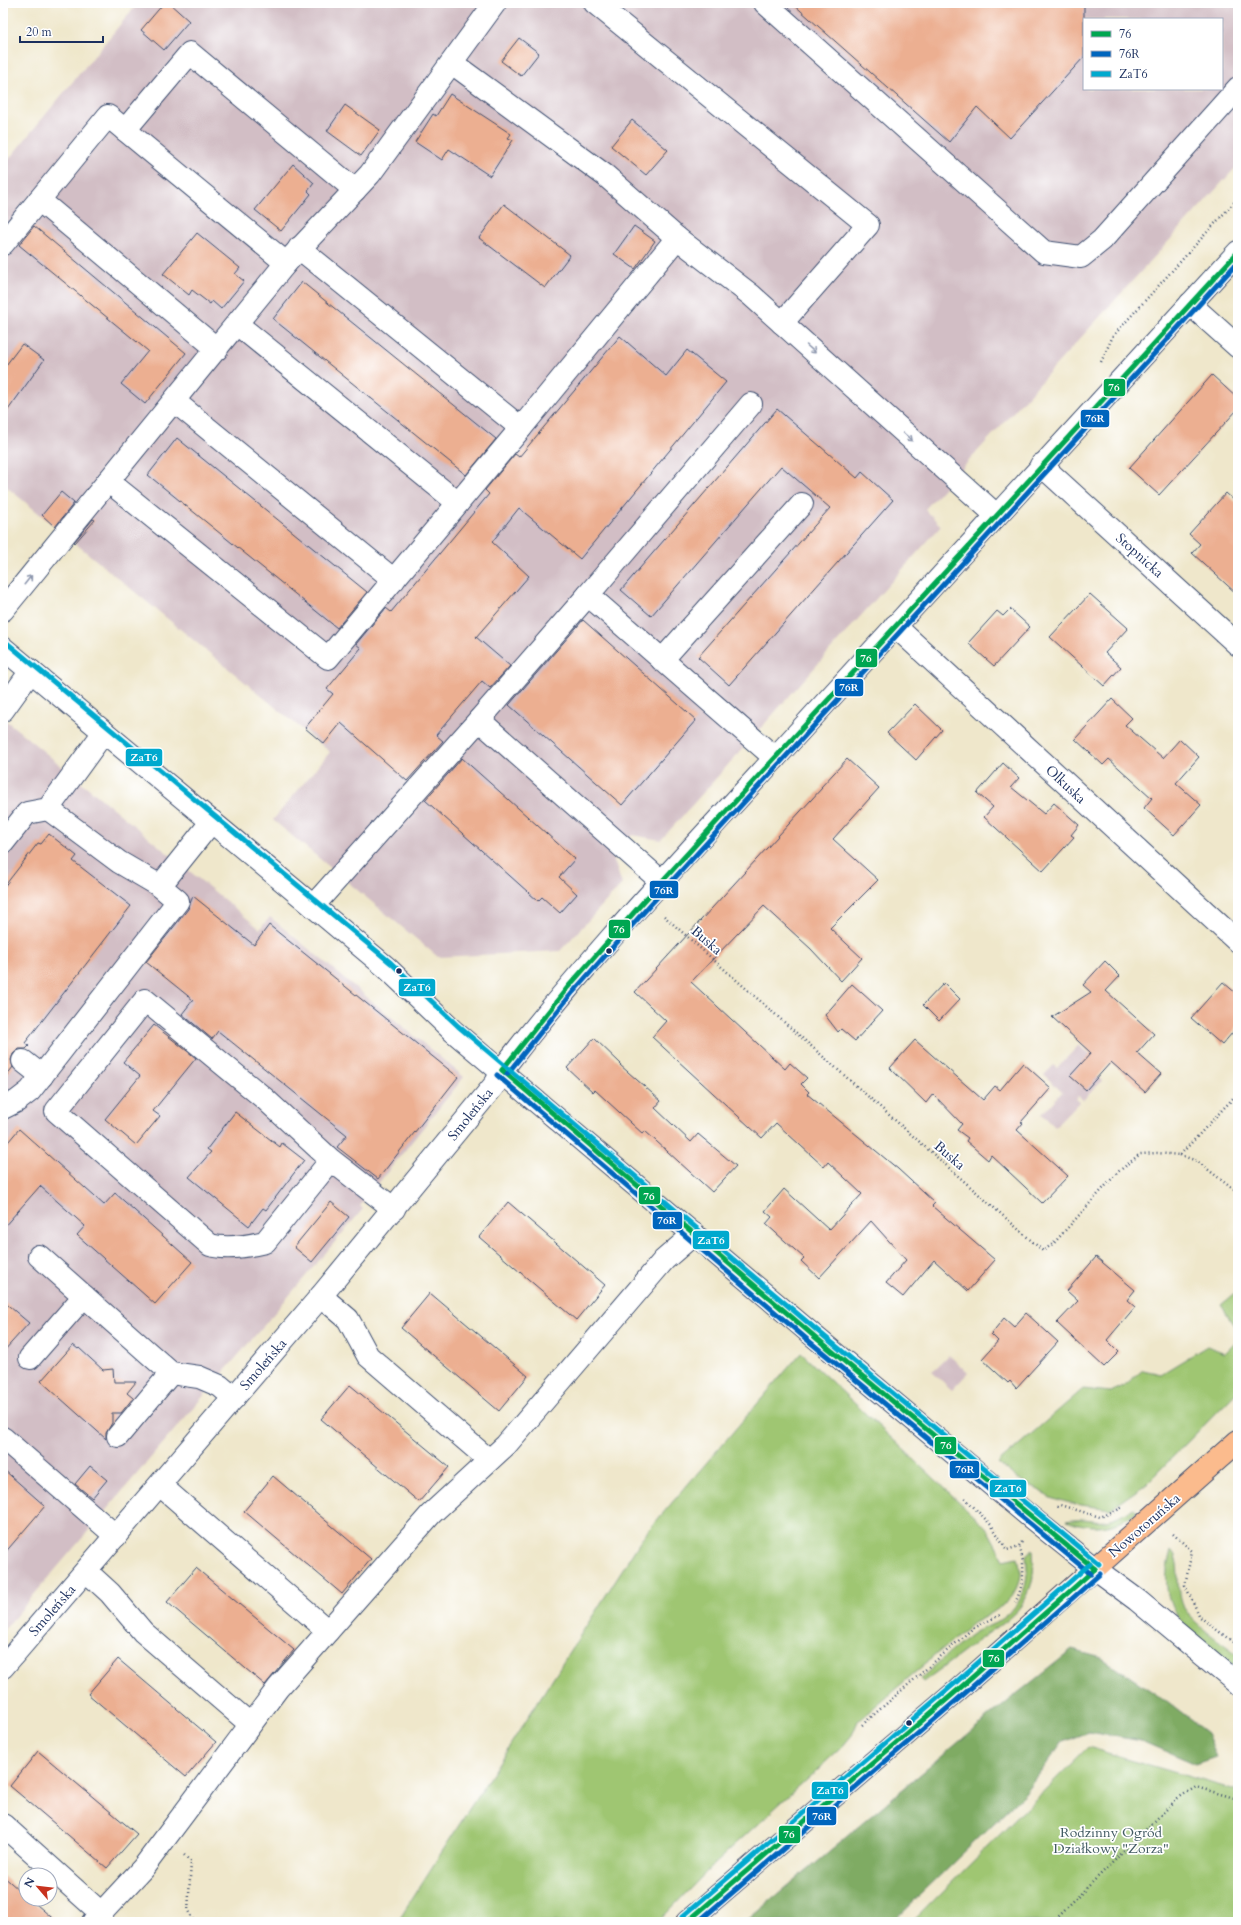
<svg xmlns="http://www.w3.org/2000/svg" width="1241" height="1925" viewBox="0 0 1241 1925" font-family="Cardo,serif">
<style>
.industrial{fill:#d2bec5;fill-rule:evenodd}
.green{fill:#9fc672;stroke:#5d7a68}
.forest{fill:#7fab64;stroke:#4d6d61}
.building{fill:#ecaf91}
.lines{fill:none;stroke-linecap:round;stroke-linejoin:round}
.minor-casing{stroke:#3b4b6e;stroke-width:24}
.major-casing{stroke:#3b4b6e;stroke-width:24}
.path{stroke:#3b4b6e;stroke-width:2.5;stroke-dasharray:1 3;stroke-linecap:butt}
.minor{stroke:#fff;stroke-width:22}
.major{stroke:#fbbb8d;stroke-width:22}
.bus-1-casing{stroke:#fff;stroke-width:8}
.bus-2-casing{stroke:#fff;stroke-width:8}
.bus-3-casing{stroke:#fff;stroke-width:8}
.bus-1{stroke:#00a651;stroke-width:5}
.bus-2{stroke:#0065bd;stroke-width:5}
.bus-3{stroke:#00a9ce;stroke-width:5}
.oneway{stroke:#8d97ae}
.bus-dot{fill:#1b2f5e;stroke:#fff;stroke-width:1.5}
.labels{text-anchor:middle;stroke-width:3.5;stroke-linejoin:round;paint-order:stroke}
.street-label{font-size:14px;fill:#1b2f5e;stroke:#fff}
.park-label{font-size:14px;fill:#435c64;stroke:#fff}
.line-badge{stroke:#fff;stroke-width:1.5}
.badge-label{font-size:11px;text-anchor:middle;font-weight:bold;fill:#fff}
</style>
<rect width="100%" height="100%" fill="#fff"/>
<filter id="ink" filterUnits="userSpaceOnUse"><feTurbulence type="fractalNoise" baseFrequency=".025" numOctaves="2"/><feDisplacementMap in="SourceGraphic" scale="8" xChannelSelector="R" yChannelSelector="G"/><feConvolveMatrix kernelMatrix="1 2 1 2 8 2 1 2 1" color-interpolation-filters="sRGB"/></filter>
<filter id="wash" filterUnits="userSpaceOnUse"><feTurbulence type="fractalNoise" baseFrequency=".012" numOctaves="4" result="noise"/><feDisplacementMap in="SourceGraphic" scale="16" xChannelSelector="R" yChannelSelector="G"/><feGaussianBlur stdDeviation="0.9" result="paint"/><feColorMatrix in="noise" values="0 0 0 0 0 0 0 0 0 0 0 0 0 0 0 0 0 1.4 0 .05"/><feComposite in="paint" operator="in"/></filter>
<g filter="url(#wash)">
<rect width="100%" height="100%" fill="#efe7cb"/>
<g class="industrial">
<path d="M 138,3 L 1238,3 L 1238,165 L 925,509 L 941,526 L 661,840 L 632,835 L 612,855 L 622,884 L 560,951 L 438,957 L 273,820 L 330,752 L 3,484 L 3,166 ZM 1084,19 L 1222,19 L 1222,89 L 1084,89 Z"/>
<path d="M 3,718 L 260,929 L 270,917 L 464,1077 L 360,1206 L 363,1209 L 3,1631 Z"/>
<path d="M 1079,1045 L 1103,1068 L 1096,1075 L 1102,1081 L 1083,1100 L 1078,1096 L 1075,1099 L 1079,1102 L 1055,1127 L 1042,1114 L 1062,1092 L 1044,1075 L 1054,1065 L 1057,1068 Z"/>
<path d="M 949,1355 L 968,1373 L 952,1390 L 932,1372 Z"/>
</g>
<g class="green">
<path d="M 1238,1291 L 1238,1330 L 1221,1305 Z"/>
<path d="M 1238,1340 L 1238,1391 L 1146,1484 L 1110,1509 C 1091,1506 1070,1505 1052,1497 C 1033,1489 1013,1476 998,1463 L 1083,1389 L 1111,1392 L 1126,1384 L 1143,1370 L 1161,1374 L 1207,1346 L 1225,1353 Z"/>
<path d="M 801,1353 L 986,1527 L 1004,1560 L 1018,1557 C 1028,1593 1000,1610 973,1623 L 858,1721 L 852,1735 L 842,1747 L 716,1862 L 658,1922 L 397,1922 L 645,1534 Z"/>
<path d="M 1132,1507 L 1137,1511 C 1117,1528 1090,1530 1067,1520 C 1076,1518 1083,1519 1092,1520 C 1108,1522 1120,1517 1132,1507 Z"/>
<path d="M 1033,1550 C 1034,1566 1035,1581 1027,1596 C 1018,1615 997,1627 980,1639 C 961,1654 942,1668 923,1682 L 920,1679 C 937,1664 953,1648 971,1635 C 977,1630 985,1628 993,1624 C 1021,1608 1030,1589 1026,1556 Z"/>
<path d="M 1171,1550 C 1183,1561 1173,1591 1184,1608 C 1195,1626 1222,1642 1238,1655 L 1238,1668 C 1192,1632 1153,1616 1171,1550 Z"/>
<path d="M 1088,1747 L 1238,1791 L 1238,1922 L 912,1922 Z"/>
</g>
<path class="forest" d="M 1072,1650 L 1102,1658 L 1163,1699 L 1207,1733 L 1217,1757 L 1196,1764 L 1142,1741 L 1089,1732 L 1063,1742 L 1025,1793 L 892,1922 L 745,1922 L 1005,1703 Z"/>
<g id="blocks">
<g class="building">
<path d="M 164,3 L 169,3 L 189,21 L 164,50 L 141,30 Z"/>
<path d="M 792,3 L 1084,3 L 1084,57 L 1010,138 L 977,107 L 949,142 Z"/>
<path d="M 519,38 L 539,53 L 521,76 L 501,61 Z"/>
<path d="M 450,94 L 511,134 L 508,138 L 513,140 L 490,176 L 449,149 L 442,160 L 415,142 L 433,114 L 436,116 Z"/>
<path d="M 345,105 L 380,130 L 361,156 L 327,131 Z"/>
<path d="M 632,120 L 668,150 L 646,175 L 611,146 Z"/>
<path d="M 293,164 L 314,183 L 308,191 L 311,194 L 281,231 L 255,210 Z"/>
<path d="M 504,204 L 570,255 L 545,288 L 479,238 Z"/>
<path d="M 34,226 L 186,353 L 145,404 L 121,384 L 148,351 L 19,245 Z"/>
<path d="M 634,226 L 655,241 L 635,269 L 614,254 Z"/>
<path d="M 197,233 L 240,268 L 235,274 L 244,281 L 221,309 L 212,301 L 210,304 L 192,290 L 189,295 L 163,274 Z"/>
<path d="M 302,282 L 496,439 L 466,475 L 273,319 Z"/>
<path d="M 620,336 L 666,376 L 687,350 L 726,382 L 580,559 L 519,508 L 492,542 L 529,576 L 476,637 L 510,666 L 490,688 L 482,681 L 436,735 L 443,741 L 407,781 L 341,723 L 324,744 L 305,728 L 333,694 L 327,689 L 361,648 L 356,644 L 386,608 L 391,612 L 489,494 L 485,490 L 515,454 L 519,457 Z"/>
<path d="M 22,344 L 44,360 L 3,417 L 3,369 Z"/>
<path d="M 1212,375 L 1238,399 L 1238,409 L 1159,495 L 1129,468 Z"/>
<path d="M 777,409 L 857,478 L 862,472 L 893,500 L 729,685 L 698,657 L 830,508 L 781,466 L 651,616 L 621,590 Z"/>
<path d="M 177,438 L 367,592 L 337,628 L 148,475 Z"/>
<path d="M 61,492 L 74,503 L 55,527 L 42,515 Z"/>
<path d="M 1226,493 L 1238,504 L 1238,595 L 1192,553 L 1200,544 L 1189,534 Z"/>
<path d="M 93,519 L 95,520 L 75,543 L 74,542 Z"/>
<path d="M 1090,594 L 1128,628 L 1105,653 L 1121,667 L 1104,686 L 1050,637 Z"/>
<path d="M 1010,609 L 1030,627 L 994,666 L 968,643 L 997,611 L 1003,616 Z"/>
<path d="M 583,620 L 696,720 L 622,805 L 509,705 Z"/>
<path d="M 1112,699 L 1132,718 L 1125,725 L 1163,758 L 1180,739 L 1199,757 L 1176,783 L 1201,805 L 1174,835 L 1144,808 L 1152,798 L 1109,759 L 1103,765 L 1075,739 Z"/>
<path d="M 915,704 L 942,730 L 916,760 L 887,733 Z"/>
<path d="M 462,758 L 575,859 L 559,877 L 577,894 L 560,913 L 542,897 L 538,901 L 425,800 Z"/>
<path d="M 847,759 L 879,788 L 833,839 L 878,880 L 830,928 L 862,958 L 841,981 L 811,949 L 764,906 L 691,982 L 785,1069 L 790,1063 L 807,1078 L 801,1084 L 809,1092 L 807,1094 L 898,1169 L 935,1203 L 932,1206 L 995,1260 L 968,1291 L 934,1260 L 903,1297 L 886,1283 L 906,1260 L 871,1221 L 819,1278 L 801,1261 L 804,1258 L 766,1224 L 772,1217 L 765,1211 L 784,1189 L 829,1230 L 862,1194 L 828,1162 L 824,1167 L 776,1123 L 762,1138 L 652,1037 L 666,1021 L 635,992 L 822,788 L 821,787 Z"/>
<path d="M 1003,763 L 1019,778 L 1011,787 L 1044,814 L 1054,803 L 1079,825 L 1071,835 L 1074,837 L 1043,871 L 984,817 L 993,807 L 977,793 Z"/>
<path d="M 49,834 L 77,856 L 73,861 L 131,906 L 32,1034 L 25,1043 L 29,1046 L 26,1049 L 19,1049 L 13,1054 L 11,1060 L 13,1067 L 3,1080 L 3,888 L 38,843 L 41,844 Z"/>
<path d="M 193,896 L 254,945 L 269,925 L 458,1077 L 378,1179 L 337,1147 L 347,1135 L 218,1031 L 212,1039 L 182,1014 L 193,1000 L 146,962 L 188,909 Z"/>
<path d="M 1105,961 L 1120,976 L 1106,991 L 1154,1034 L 1137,1053 L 1161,1074 L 1145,1092 L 1111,1062 L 1086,1090 L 1070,1076 L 1091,1053 L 1052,1017 L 1091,992 L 1083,985 Z"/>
<path d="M 1223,982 L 1238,995 L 1238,1026 L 1222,1045 L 1191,1018 Z"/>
<path d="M 944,983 L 960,999 L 939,1021 L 923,1005 Z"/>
<path d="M 852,984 L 882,1011 L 855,1041 L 841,1029 L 838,1032 L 825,1015 Z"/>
<path d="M 154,1025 L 196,1058 L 153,1111 L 160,1116 L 136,1145 L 105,1119 L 140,1076 L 123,1062 Z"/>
<path d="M 594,1038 L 621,1064 L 620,1065 L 661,1101 L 655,1108 L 691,1142 L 698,1134 L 736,1166 L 712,1192 L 645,1131 L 643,1134 L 595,1090 L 593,1092 L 567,1068 Z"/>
<path d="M 915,1040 L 983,1100 L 995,1086 L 1000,1090 L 1023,1063 L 1051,1088 L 1021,1122 L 1023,1123 L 1017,1130 L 1068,1176 L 1042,1203 L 991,1155 L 988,1160 L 966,1141 L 968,1138 L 957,1130 L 962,1124 L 933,1094 L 926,1103 L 890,1068 Z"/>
<path d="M 235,1112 L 280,1147 L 282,1143 L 304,1160 L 266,1210 L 263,1208 L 249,1226 L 189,1177 L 211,1152 L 207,1149 Z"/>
<path d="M 19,1129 L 104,1205 L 115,1193 L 192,1262 L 155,1304 L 77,1235 L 85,1226 L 40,1186 L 3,1228 L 3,1148 Z"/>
<path d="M 331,1202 L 349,1217 L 312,1262 L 294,1247 Z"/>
<path d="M 508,1202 L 605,1285 L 576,1320 L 479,1237 Z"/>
<path d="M 1096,1257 L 1135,1290 L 1127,1300 L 1135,1307 L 1107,1340 L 1119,1352 L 1104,1367 L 1057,1323 L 1078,1301 L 1067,1291 Z"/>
<path d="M 430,1293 L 528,1376 L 499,1411 L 401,1328 Z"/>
<path d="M 3,1301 L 29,1323 L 3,1352 Z"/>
<path d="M 1026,1313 L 1058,1342 L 1016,1388 L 1010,1381 L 1008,1383 L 982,1359 L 998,1341 L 991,1334 L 1004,1318 L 1014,1327 Z"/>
<path d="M 73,1345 L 78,1349 L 79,1348 L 103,1370 L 113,1369 L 114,1382 L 136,1382 L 127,1393 L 133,1398 L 121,1413 L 112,1413 L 112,1423 L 106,1433 L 106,1439 L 41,1381 Z"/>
<path d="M 350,1385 L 449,1467 L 419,1502 L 321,1419 Z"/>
<path d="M 90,1466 L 107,1480 L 92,1498 L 75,1484 Z"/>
<path d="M 3,1469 L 45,1506 L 3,1555 Z"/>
<path d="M 273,1476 L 371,1559 L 342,1594 L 244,1511 Z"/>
<path d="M 196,1568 L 294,1650 L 265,1685 L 167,1602 Z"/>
<path d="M 118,1659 L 216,1742 L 186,1777 L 88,1694 Z"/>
<path d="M 38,1751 L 137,1834 L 107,1868 L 10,1786 Z"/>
<path d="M 3,1876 L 26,1896 L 26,1899 L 30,1899 L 57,1922 L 3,1922 Z"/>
</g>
</g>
</g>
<g filter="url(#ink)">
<use href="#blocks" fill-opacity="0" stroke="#3b4b6e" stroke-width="1"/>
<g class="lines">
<g class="minor-casing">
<g id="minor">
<path d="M 595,3 L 868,225 L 782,323"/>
<path d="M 765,3 L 1044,252 L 1081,257 L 1102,240 L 1238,88"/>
<path d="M 452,63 L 606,176 L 677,238"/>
<path d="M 125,130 L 190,53 L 355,190"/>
<path d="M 39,200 L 108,116 L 286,263"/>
<path d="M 3,244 L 39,200 L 217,349"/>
<path d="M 1190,304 L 1238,347"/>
<path d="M 237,324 L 458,503"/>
<path d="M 174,401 L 394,580"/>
<path d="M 521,428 L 677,238 L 751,295 L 996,515"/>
<path d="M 1041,465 L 1238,645"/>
<path d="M 108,481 L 328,658 L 521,428 L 299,248"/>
<path d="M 588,595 L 751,404"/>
<path d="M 3,610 L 286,263 L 370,174 L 495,3"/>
<path d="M 895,626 L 1238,942"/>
<path d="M 3,648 L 313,906 L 387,968 L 453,1031 L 815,1337 L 1028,1515 L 1095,1569 L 1137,1600 L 1238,1684"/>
<path d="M 662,660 L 802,504"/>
<path d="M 3,710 L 31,671"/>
<path d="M 479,720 L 588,595 L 775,758"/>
<path d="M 3,843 L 27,813 L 48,809 L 104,732"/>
<path d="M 160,886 L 212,821"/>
<path d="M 313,906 L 479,720 L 662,882"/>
<path d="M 23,1061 L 42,1076"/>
<path d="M 3,1108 L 17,1101 L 30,1091 L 178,901 L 160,886 L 119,862 L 48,809"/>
<path d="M 331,1160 L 265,1242 C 248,1246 227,1250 210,1245 L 56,1111 L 145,1000 L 265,1099 L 331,1160 L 394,1209"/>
<path d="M 39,1256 L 84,1296"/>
<path d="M 321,1296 L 348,1319 L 368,1356 L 489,1460"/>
<path d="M 30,1358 L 84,1296 L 171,1373 L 199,1377 L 220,1386 L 234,1398"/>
<path d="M 118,1436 L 171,1373"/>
<path d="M 3,1438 L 116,1536"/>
<path d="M 160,1485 L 328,1631"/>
<path d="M 86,1571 L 110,1593 L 143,1632 L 250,1724"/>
<path d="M 3,1667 L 321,1296 L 496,1083 L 502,1070 C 586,960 682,860 775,758 C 929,589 1084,421 1238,252"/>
<path d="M 3,1825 L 101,1913"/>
<path d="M 93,1922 L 143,1868 L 278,1688 L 431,1514 L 506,1445 L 664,1260 L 694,1234"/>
</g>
</g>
<g class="major-casing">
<path id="major" d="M 687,1922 L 959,1689 L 1238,1441"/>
</g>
<g class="path">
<path d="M 1101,362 L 1113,336 L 1238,198"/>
<path d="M 664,916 L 1043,1251 L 1054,1243 L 1118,1172 L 1140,1154 L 1157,1153 L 1180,1155 L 1238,1093"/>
<path d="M 1180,1155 L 1197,1161 L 1238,1193"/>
<path d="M 965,1498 L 992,1526 L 1007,1550 L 1019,1546 L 1022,1542"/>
<path d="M 1057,1507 L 1060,1505 L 1100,1517 L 1114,1512 L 1123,1507"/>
<path d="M 1173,1534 L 1192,1551 L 1185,1585 L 1200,1617 L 1238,1646"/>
<path d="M 1015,1603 C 1024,1585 1026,1565 1019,1546"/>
<path d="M 862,1725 L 972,1629 L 1002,1614"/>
<path d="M 184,1855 L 191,1862 L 188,1911 L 194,1922"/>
<path d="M 1052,1922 L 1178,1798 L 1196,1787 L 1238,1799"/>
</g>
<use href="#minor" class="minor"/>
<use href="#major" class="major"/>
<g class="bus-1-casing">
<g id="bus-1">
<path d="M 502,1070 L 568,987 L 645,900 L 1238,252"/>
<path d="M 502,1070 L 815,1337 L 1095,1569"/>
<path d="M 687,1922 L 959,1689 L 1095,1569"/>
</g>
</g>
<g class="bus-2-casing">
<g id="bus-2">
<path d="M 507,1074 L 573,992 L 650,905 L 1238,262"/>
<path d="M 497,1075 L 810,1342 L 1091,1574"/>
<path d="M 698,1922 L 964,1694 L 1100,1574"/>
</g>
</g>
<g class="bus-3-casing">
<g id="bus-3">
<path d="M 7,643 L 391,963 L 458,1026 L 819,1332 L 1099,1564"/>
<path d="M 682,1917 L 954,1684 L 1090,1564"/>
</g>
</g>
<use href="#bus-1" class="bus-1"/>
<use href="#bus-2" class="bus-2"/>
<use href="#bus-3" class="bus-3"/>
</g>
<defs><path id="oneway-shaft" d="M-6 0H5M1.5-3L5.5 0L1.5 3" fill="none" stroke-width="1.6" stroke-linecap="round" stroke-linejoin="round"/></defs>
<g class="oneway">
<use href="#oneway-shaft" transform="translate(811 349) rotate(42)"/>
<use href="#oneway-shaft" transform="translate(908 437) rotate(42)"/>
<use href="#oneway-shaft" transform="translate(28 580) rotate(-51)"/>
</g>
</g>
<g class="bus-dot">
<circle cx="609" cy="951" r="3.5"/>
<circle cx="399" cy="971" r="3.5"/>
<circle cx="909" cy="1723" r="3.5"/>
</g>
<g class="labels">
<g class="street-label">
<text transform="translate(1140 555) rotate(42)" y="5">Stopnicka</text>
<text transform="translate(1066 784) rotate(43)" y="5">Olkuska</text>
<text transform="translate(707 940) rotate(41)" y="5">Buska</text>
<text transform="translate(470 1114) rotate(-51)" y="5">Smoleńska</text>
<text transform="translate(950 1155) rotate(41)" y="5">Buska</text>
<text transform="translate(263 1364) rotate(-49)" y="5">Smoleńska</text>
<text transform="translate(1144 1525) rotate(-41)" y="5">Nowotoruńska</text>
<text transform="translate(52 1610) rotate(-49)" y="5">Smoleńska</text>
</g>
<g class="park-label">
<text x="1111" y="1837">Rodzinny Ogród<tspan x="1111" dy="16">Działkowy "Zorza"</tspan></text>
</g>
</g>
<g class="line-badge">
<rect x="1103" y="378" width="23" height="19" rx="4" fill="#00a651"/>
<rect x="1080" y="409" width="30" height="19" rx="4" fill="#0065bd"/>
<rect x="855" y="648" width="23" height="20" rx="4" fill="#00a651"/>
<rect x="834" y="678" width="30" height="19" rx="4" fill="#0065bd"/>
<rect x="125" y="748" width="38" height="19" rx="4" fill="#00a9ce"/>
<rect x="649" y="880" width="30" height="19" rx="4" fill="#0065bd"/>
<rect x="608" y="919" width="23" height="20" rx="4" fill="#00a651"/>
<rect x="398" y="978" width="38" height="19" rx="4" fill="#00a9ce"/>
<rect x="638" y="1186" width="23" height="19" rx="4" fill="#00a651"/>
<rect x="652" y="1211" width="31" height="19" rx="4" fill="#0065bd"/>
<rect x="692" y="1230" width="38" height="20" rx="4" fill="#00a9ce"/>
<rect x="934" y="1436" width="23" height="19" rx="4" fill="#00a651"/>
<rect x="949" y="1460" width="31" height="19" rx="4" fill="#0065bd"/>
<rect x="989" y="1479" width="38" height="19" rx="4" fill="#00a9ce"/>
<rect x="982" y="1649" width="23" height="19" rx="4" fill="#00a651"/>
<rect x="811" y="1781" width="38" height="19" rx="4" fill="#00a9ce"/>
<rect x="806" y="1806" width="31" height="20" rx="4" fill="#0065bd"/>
<rect x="778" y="1825" width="23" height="19" rx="4" fill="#00a651"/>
</g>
<g class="badge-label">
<text x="1114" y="391">76</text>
<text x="1095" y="422">76R</text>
<text x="866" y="662">76</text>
<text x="849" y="691">76R</text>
<text x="144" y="761">ZaT6</text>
<text x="664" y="894">76R</text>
<text x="619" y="933">76</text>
<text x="417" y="991">ZaT6</text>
<text x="649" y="1200">76</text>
<text x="667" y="1224">76R</text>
<text x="711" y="1244">ZaT6</text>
<text x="946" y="1449">76</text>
<text x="965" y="1473">76R</text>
<text x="1008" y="1492">ZaT6</text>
<text x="994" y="1662">76</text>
<text x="830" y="1794">ZaT6</text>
<text x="822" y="1820">76R</text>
<text x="789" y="1838">76</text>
</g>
<rect width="1241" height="1925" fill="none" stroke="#fff" stroke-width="16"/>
<rect x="1083" y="18" width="140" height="72" fill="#ffffff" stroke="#a4acbf"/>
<rect x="1091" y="31" width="20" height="6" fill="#00a651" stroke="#a4acbf"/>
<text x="1119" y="38" font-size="12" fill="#1b2f5e">76</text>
<rect x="1091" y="51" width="20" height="6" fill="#0065bd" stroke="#a4acbf"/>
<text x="1119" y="58" font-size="12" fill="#1b2f5e">76R</text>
<rect x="1091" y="71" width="20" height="6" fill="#00a9ce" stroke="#a4acbf"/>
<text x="1119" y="78" font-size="12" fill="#1b2f5e">ZaT6</text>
<g transform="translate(38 1887) rotate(298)"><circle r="19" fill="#ffffff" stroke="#a4acbf"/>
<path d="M0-3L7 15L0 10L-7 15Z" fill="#c8321e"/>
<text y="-6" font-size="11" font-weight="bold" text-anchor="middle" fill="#1b2f5e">N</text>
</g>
<path d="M20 36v6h83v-6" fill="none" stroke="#1b2f5e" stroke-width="2"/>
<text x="26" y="36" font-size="12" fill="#1b2f5e" stroke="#ffffff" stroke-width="3" paint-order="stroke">20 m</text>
</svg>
